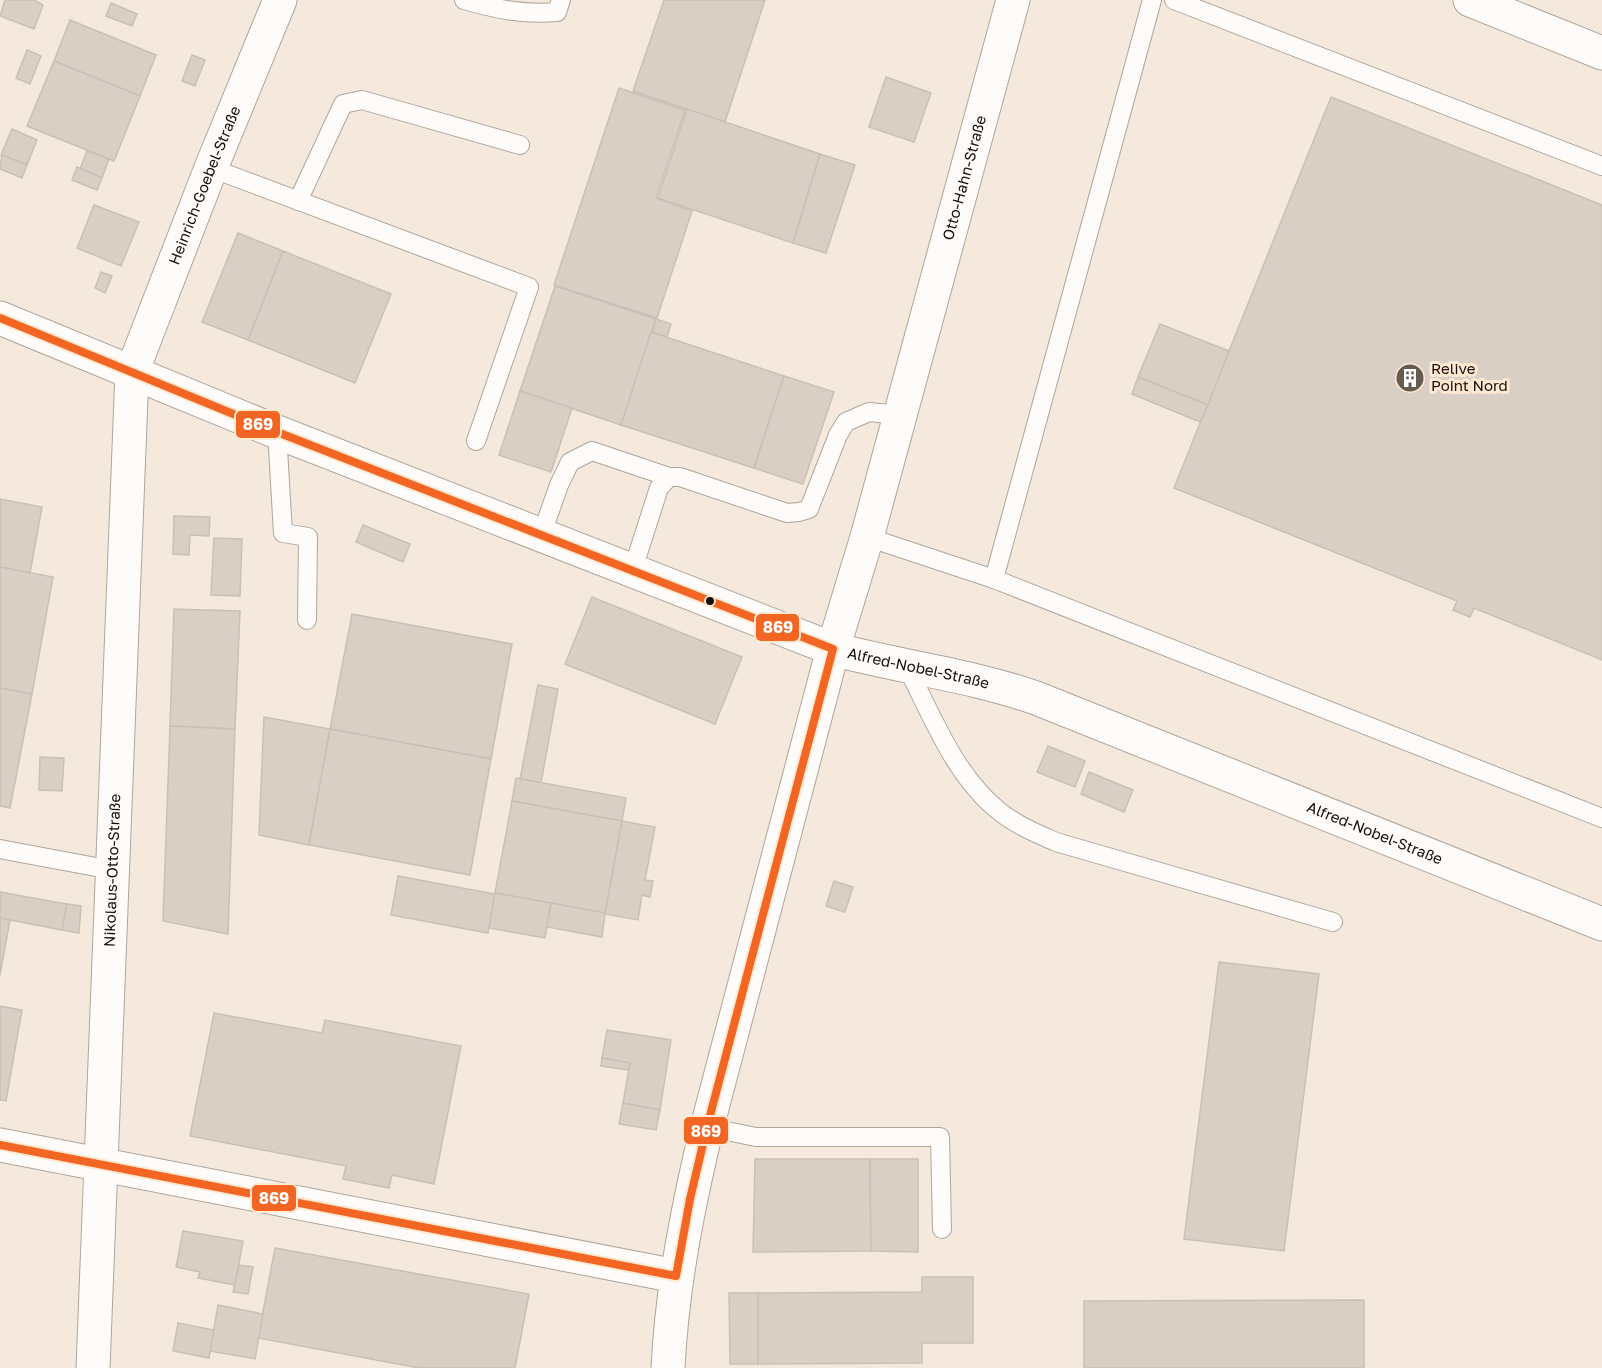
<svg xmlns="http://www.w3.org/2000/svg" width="1602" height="1368" viewBox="0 0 1602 1368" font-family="'Golos Text',sans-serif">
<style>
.building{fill:#dacfc5;stroke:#cbc0b6;stroke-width:1.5}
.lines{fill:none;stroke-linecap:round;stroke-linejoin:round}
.service-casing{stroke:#afa59b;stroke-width:20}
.minor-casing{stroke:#afa59b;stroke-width:35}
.tertiary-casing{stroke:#afa59b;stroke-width:35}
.service{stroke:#fefcfa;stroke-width:18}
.minor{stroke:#fefcfa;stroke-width:33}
.tertiary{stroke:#fefcfa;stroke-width:33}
.bus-1-casing{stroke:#ffe9d3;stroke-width:12}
.bus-1{stroke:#f26522;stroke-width:8}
.bus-dot{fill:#170e05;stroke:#ffe9d3;stroke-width:2}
.labels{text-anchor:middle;stroke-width:6;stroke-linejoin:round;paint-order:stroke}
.street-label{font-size:15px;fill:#170e05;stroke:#ffe9d3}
.poi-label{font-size:15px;fill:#170e05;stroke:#ffe9d3;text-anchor:start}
.line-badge{stroke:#ffe9d3;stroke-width:2}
.badge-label{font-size:16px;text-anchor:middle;font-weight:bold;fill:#fff}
</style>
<rect width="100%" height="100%" fill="#f5e9dd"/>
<g class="building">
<path d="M 5,0 L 34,0 L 43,5 L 34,29 L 0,16 Z"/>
<path d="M 664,0 L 765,0 L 725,122 L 633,91 Z"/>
<path d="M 111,3 L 137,14 L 132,26 L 106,16 Z"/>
<path d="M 70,20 L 156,55 L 140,96 L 54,61 Z"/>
<path d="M 27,50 L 41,56 L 30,84 L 16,78 Z"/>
<path d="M 192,55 L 205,60 L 195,86 L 182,81 Z"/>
<path d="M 54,61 L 140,96 L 114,161 L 27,126 Z"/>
<path d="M 886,77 L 931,93 L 914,142 L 869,127 Z"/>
<path d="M 619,88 L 685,110 L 656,198 L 692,211 L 657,318 L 554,285 Z"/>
<path d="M 1331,97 L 1602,205 L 1602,660 L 1474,608 L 1470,617 L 1453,610 L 1457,601 L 1174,488 Z"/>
<path d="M 687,109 L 820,154 L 793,243 L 658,198 Z"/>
<path d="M 12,129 L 37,140 L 27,165 L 1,155 Z"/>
<path d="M 87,151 L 109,159 L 102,178 L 80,169 Z"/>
<path d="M 820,154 L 855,165 L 826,253 L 793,243 Z"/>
<path d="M 2,155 L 27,165 L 22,178 L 0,169 Z"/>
<path d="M 77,167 L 102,178 L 97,190 L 72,180 Z"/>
<path d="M 94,205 L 139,222 L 121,266 L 77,248 Z"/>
<path d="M 238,233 L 283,251 L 248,340 L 202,322 Z"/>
<path d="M 283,251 L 391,294 L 355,383 L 248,340 Z"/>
<path d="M 101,272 L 112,276 L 105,293 L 95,288 Z"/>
<path d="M 555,286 L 656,319 L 621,425 L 520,391 Z"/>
<path d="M 656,319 L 671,324 L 667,337 L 652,332 Z"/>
<path d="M 1160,324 L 1229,351 L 1208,405 L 1138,377 Z"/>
<path d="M 651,332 L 784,376 L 754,468 L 621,425 Z"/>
<path d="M 784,376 L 834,392 L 803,484 L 754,468 Z"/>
<path d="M 1138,377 L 1208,405 L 1200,422 L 1132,394 Z"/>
<path d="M 520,391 L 572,408 L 551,472 L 499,455 Z"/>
<path d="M 0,499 L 42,507 L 30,573 L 0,567 Z"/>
<path d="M 174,516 L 210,517 L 209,536 L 190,535 L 189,555 L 173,554 Z"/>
<path d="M 363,525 L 410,544 L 403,562 L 356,542 Z"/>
<path d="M 214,538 L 242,539 L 240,596 L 211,595 Z"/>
<path d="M 0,567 L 53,577 L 32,694 L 0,688 Z"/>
<path d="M 592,597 L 742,657 L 715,724 L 565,664 Z"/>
<path d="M 174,609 L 240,611 L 235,729 L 170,726 Z"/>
<path d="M 352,614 L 512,644 L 491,759 L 330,729 Z"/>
<path d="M 538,685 L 558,689 L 541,783 L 520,779 Z"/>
<path d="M 0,688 L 32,694 L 10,808 L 0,806 Z"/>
<path d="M 264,717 L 330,729 L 309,845 L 259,835 Z"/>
<path d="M 170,726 L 235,729 L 228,934 L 163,921 Z"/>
<path d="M 330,729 L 491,759 L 470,875 L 309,845 Z"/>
<path d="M 1048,746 L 1085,761 L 1075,787 L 1037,772 Z"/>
<path d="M 40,757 L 64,758 L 62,791 L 39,790 Z"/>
<path d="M 1089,772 L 1133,790 L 1124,812 L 1081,794 Z"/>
<path d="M 516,778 L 626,798 L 622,821 L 512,801 Z"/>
<path d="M 512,801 L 622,821 L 605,913 L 495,893 Z"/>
<path d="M 622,821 L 655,827 L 645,880 L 653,881 L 650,897 L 642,895 L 638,920 L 605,914 Z"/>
<path d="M 398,876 L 495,894 L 488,933 L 391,915 Z"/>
<path d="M 834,881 L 853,887 L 845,912 L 826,906 Z"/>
<path d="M 0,892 L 67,904 L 62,930 L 0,918 Z"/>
<path d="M 495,893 L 551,903 L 545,938 L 489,928 Z"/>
<path d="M 551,903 L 605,913 L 602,937 L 547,927 Z"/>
<path d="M 67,904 L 81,906 L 79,933 L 62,930 Z"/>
<path d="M 0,918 L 10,920 L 0,975 Z"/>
<path d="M 1219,962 L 1319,974 L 1284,1251 L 1184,1239 Z"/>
<path d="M 0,1006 L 22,1010 L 6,1101 L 0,1100 Z"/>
<path d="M 214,1013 L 322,1033 L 325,1020 L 461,1046 L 434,1184 L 392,1175 L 389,1188 L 343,1179 L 346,1166 L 190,1136 Z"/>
<path d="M 607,1030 L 671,1040 L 660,1110 L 623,1103 L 630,1063 L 602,1058 Z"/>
<path d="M 602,1058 L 630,1063 L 628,1070 L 601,1066 Z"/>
<path d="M 623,1103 L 660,1110 L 656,1130 L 619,1124 Z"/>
<path d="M 755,1159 L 870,1159 L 871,1251 L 753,1252 Z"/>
<path d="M 870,1159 L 918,1159 L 918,1252 L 871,1251 Z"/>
<path d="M 183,1231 L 243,1241 L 235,1285 L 198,1278 L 200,1272 L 176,1267 Z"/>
<path d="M 275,1248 L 529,1294 L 515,1368 L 419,1368 L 258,1338 Z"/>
<path d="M 239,1265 L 253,1267 L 248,1294 L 233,1292 Z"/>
<path d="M 922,1277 L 973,1277 L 973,1343 L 922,1343 L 922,1363 L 758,1364 L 758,1293 L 922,1292 Z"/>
<path d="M 729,1293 L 758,1293 L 758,1364 L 730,1364 Z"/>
<path d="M 1364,1300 L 1364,1368 L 1084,1368 L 1084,1301 Z"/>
<path d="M 218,1305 L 263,1314 L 255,1359 L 210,1351 Z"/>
<path d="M 178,1323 L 214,1330 L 209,1358 L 173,1351 Z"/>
</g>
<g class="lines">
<g class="service-casing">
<g id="service">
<path d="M 464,0 C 495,9 524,15 557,12 L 561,0"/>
<path d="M 1174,0 L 1602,166"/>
<path d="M 211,168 L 529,287 L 476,441"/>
<path d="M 298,201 L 343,104 L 362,100 L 520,145"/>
<path d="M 277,432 L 283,533 L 308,537 L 307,620"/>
<path d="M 541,536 L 559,485 L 570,462 L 592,451 L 669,477"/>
<path d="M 867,537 L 994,579 L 1602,818"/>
<path d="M 632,572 L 659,488 L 669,477 L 680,477 L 787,513 L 799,512 L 809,509 L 838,435 L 846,422 L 869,412 L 900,415"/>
<path d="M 994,579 L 1152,0"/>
<path d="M 907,667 C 932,716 955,776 999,811 C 1016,825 1036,833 1056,842 L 1333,922"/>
<path d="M 0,849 L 112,870"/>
<path d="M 707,1127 L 756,1137 L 940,1137 L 942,1229"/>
</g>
</g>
<g class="minor-casing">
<g id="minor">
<path d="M 1470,0 L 1602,53"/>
<path id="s1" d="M 0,318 L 277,432 L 833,649 C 900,667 970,675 1036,698 L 1602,924"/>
<path d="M 0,1145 L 676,1276"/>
<path id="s2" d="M 93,1368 L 132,372 L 211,168 L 280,0"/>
</g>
</g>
<g class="tertiary-casing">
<g id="tertiary">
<path id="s3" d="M 668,1368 C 672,1286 688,1207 707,1127 L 833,649 L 867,537 L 1013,0"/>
</g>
</g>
<use href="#service" class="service"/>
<use href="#minor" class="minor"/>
<use href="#tertiary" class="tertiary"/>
<g class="bus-1-casing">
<path id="bus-1" d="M 0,318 L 277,432 L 833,649 L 707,1127 L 690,1199 L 676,1276 L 0,1145"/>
</g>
<use href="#bus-1" class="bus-1"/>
</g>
<defs>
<g id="building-disc" transform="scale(1.5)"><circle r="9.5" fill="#655b51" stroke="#ffe9d3"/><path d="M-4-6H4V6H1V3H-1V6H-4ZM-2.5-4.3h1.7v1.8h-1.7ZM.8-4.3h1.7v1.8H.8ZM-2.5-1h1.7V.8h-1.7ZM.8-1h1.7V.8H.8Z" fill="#fff"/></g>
</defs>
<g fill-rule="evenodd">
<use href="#building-disc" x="1410" y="378"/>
</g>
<circle class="bus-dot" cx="710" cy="601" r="5"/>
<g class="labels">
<g class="street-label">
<text dy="5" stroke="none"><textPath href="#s3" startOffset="1228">Otto-Hahn-Straße</textPath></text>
<text dy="5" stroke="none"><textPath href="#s2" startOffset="1197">Heinrich-Goebel-Straße</textPath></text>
<text dy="5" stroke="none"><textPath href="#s1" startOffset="984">Alfred-Nobel-Straße</textPath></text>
<text dy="5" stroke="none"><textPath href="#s1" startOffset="1470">Alfred-Nobel-Straße</textPath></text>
<text dy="5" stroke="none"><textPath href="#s2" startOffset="498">Nikolaus-Otto-Straße</textPath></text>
</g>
<g class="poi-label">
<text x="1431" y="374">Relive<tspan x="1431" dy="17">Point Nord</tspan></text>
</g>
</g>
<g class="line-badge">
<rect x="235" y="410" width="46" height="29" rx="6" fill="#f26522"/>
<rect x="755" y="613" width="45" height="29" rx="6" fill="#f26522"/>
<rect x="683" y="1116" width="46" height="29" rx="6" fill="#f26522"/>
<rect x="251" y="1184" width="46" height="28" rx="6" fill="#f26522"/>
</g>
<g class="badge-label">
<text x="258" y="430">869</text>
<text x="778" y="633">869</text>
<text x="706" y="1137">869</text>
<text x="274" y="1204">869</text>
</g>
</svg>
